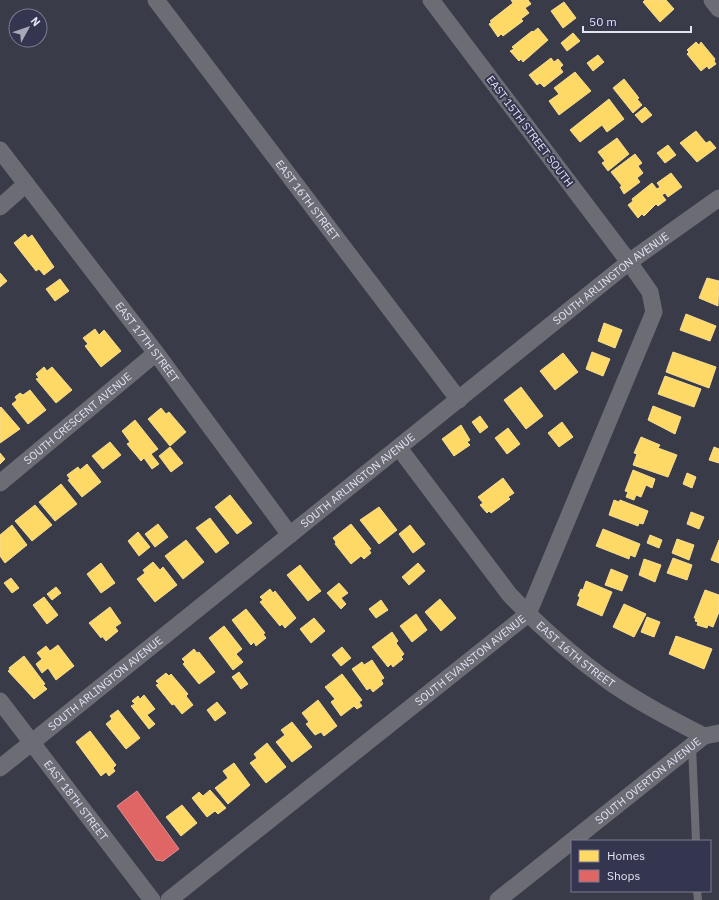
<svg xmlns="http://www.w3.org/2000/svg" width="719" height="900" viewBox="0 0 719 900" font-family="'IBM Plex Sans',sans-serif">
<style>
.homes{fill:#ffd966;stroke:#f6dc91}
.shops{fill:#e06666;stroke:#e18c91}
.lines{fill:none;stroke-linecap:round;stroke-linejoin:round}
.lane{stroke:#6c6d74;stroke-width:8}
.street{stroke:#6c6d74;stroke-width:17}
.labels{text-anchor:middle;stroke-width:4;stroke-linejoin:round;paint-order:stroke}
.street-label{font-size:11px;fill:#e2e3f4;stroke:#34354e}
</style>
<rect width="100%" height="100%" fill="#3a3b48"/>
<g class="homes">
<path d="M 511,0 L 528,0 L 531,4 L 525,8 L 529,13 L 521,19 L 523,21 L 503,36 L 501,34 L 498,37 L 489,24 L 492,22 L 490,21 L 513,3 Z"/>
<path d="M 645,0 L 666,0 L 674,9 L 660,22 L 643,2 Z"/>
<path d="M 564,2 L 576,18 L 563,28 L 551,11 Z"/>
<path d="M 538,28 L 548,40 L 523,62 L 521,59 L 519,61 L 510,51 L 514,49 L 512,47 L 532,31 L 533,32 Z"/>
<path d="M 573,33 L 580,41 L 567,51 L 561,43 Z"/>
<path d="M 696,42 L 699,45 L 701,42 L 715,59 L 714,61 L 716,64 L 709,69 L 707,66 L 701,71 L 687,54 L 689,52 L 687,50 Z"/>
<path d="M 598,55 L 604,62 L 593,71 L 587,63 Z"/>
<path d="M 551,58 L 554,62 L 558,59 L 563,65 L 560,68 L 563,72 L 544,87 L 540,83 L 537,85 L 529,75 Z"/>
<path d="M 575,72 L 591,91 L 559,115 L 549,101 L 559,94 L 554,88 Z"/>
<path d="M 624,79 L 639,98 L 637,99 L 642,105 L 633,113 L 613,88 Z"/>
<path d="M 609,99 L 624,119 L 607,132 L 602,125 L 580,142 L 570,130 Z"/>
<path d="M 645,107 L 652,115 L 642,123 L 635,115 Z"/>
<path d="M 696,131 L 706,143 L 710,141 L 716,148 L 697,162 L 680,143 Z"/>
<path d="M 617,138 L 629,154 L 608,171 L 602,163 L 605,161 L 598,152 Z"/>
<path d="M 668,145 L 676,155 L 665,163 L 657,153 Z"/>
<path d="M 635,154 L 642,163 L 638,166 L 643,173 L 637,178 L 640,182 L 624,194 L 620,187 L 622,186 L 611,172 Z"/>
<path d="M 671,173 L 682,187 L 668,197 L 665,193 L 662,195 L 666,200 L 658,206 L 656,204 L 644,216 L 642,214 L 638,218 L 628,205 L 633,201 L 632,199 L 652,183 L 657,189 L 660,187 L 657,183 Z"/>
<path d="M 25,234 L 28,238 L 32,235 L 54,267 L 44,275 L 39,269 L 36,271 L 14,243 Z"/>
<path d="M 0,273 L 7,281 L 0,287 Z"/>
<path d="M 707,278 L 719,281 L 718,306 L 699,298 Z"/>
<path d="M 60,279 L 69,291 L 55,301 L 46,289 Z"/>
<path d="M 686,314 L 716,326 L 710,341 L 680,330 Z"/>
<path d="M 604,323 L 622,330 L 615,348 L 598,341 Z"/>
<path d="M 95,329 L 99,335 L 104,330 L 121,351 L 101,367 L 85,346 L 88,344 L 83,338 Z"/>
<path d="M 592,352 L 610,359 L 603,376 L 586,369 Z"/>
<path d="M 673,352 L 716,367 L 709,388 L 666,372 Z"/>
<path d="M 563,353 L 578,372 L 555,390 L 540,371 Z"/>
<path d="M 44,367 L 47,371 L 52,367 L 72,390 L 56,403 L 36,379 L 39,378 L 36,374 Z"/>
<path d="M 665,376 L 701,389 L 694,407 L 658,394 Z"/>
<path d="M 521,387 L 543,416 L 526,429 L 504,400 Z"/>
<path d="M 30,390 L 46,410 L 28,424 L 12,404 L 17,400 L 15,397 L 20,393 L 23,395 Z"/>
<path d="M 653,406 L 681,417 L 675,434 L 648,420 Z"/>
<path d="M 1,407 L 20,429 L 0,443 L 0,408 Z"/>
<path d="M 161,408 L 166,414 L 169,412 L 186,432 L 170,446 L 148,419 Z"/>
<path d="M 480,416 L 488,427 L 480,433 L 472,422 Z"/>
<path d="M 135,420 L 158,449 L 151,454 L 159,464 L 152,469 L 144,458 L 141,461 L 127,444 L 130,442 L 122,431 Z"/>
<path d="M 562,422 L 573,437 L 559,447 L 548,433 Z"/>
<path d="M 461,425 L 470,440 L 467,442 L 470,445 L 454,456 L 442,439 Z"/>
<path d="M 508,428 L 520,444 L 507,454 L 495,438 Z"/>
<path d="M 641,437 L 660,445 L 658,448 L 677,455 L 668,477 L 633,465 L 637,454 L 634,453 Z"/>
<path d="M 110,442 L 121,455 L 103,469 L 92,456 Z"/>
<path d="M 170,447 L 183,463 L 171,472 L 159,456 Z"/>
<path d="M 714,447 L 719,449 L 719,463 L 709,460 Z"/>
<path d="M 0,453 L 5,459 L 0,464 Z"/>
<path d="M 87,464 L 101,482 L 82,497 L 68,480 L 70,479 L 67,475 L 78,467 L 80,470 Z"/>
<path d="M 633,470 L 655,479 L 652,488 L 646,485 L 641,497 L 636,495 L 634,500 L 626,497 L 628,492 L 625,491 Z"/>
<path d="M 687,473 L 696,477 L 692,488 L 683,484 Z"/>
<path d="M 503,478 L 514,493 L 508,497 L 510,499 L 491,513 L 489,511 L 487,513 L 480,505 L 483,503 L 478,497 Z"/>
<path d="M 61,484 L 77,504 L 55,521 L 39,502 Z"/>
<path d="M 230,495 L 252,523 L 237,534 L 215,507 Z"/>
<path d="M 614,500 L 619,502 L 620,500 L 648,511 L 643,524 L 639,523 L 638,526 L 609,515 Z"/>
<path d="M 35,505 L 52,525 L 32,541 L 15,521 Z"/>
<path d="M 379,507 L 397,530 L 379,544 L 360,520 Z"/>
<path d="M 691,512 L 704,517 L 699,529 L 687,524 Z"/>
<path d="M 210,518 L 229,543 L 216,553 L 196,528 Z"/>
<path d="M 158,524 L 168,537 L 155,547 L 145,534 Z"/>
<path d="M 351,524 L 371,549 L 369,550 L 371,553 L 364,559 L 361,556 L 351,564 L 335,544 L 336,542 L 333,538 Z"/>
<path d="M 12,525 L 27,545 L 5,563 L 0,556 L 0,535 Z"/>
<path d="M 410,525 L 425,544 L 413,553 L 399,534 Z"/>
<path d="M 603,529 L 640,544 L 635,557 L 630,555 L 629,559 L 596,546 Z"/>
<path d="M 138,532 L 150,547 L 139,556 L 128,541 Z"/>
<path d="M 650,535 L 662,540 L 659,548 L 647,543 Z"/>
<path d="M 677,539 L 694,545 L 689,560 L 672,553 Z"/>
<path d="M 186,540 L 204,562 L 183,579 L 165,556 Z"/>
<path d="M 719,540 L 719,563 L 711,560 Z"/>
<path d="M 673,558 L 692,565 L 687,580 L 667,573 Z"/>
<path d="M 644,559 L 661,565 L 655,582 L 639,575 Z"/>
<path d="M 153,562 L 160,570 L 163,567 L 177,585 L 155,602 L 137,579 L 145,573 L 143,570 Z"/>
<path d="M 101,563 L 115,583 L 101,593 L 87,574 Z"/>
<path d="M 418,563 L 425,571 L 409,585 L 402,577 Z"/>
<path d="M 300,565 L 321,591 L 308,601 L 287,575 Z"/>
<path d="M 611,569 L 628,576 L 622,591 L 605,585 Z"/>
<path d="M 11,578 L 19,588 L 12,593 L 4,583 Z"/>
<path d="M 586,581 L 612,592 L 602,616 L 577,605 L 580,597 L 578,596 L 581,589 L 583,590 Z"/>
<path d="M 339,583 L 348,593 L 341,598 L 346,604 L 341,609 L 327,593 Z"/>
<path d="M 56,587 L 61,593 L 52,600 L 47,594 Z"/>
<path d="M 270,589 L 273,593 L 275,591 L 296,618 L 285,628 L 282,624 L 280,626 L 260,602 L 263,600 L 260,597 Z"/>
<path d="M 705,590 L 719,595 L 719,612 L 713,627 L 708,625 L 707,628 L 697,625 L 698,622 L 695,621 L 696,618 L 694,618 Z"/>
<path d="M 44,597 L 58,615 L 47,624 L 33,605 Z"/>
<path d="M 440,599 L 456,618 L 441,631 L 425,612 Z"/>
<path d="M 381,600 L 388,610 L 376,618 L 369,609 Z"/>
<path d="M 624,604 L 646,614 L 634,637 L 613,627 Z"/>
<path d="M 110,607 L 121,623 L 115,627 L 118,631 L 106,641 L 102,636 L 101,638 L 89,623 Z"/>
<path d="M 246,609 L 265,633 L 263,634 L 266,638 L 256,646 L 254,642 L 251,645 L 232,620 Z"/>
<path d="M 416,614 L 427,630 L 412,642 L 400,626 Z"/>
<path d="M 647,617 L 660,622 L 654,637 L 641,632 Z"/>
<path d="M 314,618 L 325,631 L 311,643 L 300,629 Z"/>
<path d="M 224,626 L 242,649 L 236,654 L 243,662 L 233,670 L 209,638 Z"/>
<path d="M 392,632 L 398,641 L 396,643 L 404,654 L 401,657 L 403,659 L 393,667 L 391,664 L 388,667 L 372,647 Z"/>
<path d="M 676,636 L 712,649 L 704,669 L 669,654 Z"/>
<path d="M 58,645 L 74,666 L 56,680 L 48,668 L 42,673 L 36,664 L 42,659 L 37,653 L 46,646 L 50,651 Z"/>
<path d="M 342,647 L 351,658 L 341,666 L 332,655 Z"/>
<path d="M 194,649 L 197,653 L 199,652 L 215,672 L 199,684 L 183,664 L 185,662 L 182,659 Z"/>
<path d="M 24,656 L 45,684 L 43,685 L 47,689 L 34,699 L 8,671 L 10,670 L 9,668 Z"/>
<path d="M 372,660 L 384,678 L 381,680 L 383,684 L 373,692 L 370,688 L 367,690 L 352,669 L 362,662 L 364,665 Z"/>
<path d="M 239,672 L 248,684 L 241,689 L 232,677 Z"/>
<path d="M 166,673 L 169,676 L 171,674 L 188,694 L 186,696 L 193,705 L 182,714 L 174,704 L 172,705 L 156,685 L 159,684 L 156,681 Z"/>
<path d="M 342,674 L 362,700 L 359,702 L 362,706 L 357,709 L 354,706 L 341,716 L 331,702 L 335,699 L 325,687 Z"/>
<path d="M 144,695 L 155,709 L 147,715 L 155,724 L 149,729 L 131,706 L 135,704 L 132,701 L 138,696 L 140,699 Z"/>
<path d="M 318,700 L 337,726 L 324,736 L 321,732 L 315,735 L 306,724 L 309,722 L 302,713 Z"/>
<path d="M 217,702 L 226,713 L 215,721 L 207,710 Z"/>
<path d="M 118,710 L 140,738 L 126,749 L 106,724 L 112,719 L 110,716 Z"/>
<path d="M 292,722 L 312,747 L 292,762 L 276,742 L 285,735 L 281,730 Z"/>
<path d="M 90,731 L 116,765 L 113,768 L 115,771 L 109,776 L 106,772 L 101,776 L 76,742 Z"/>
<path d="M 267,743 L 286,767 L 266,783 L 250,763 L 257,758 L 254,754 Z"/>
<path d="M 234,763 L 250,785 L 228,804 L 215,788 L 228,778 L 223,771 Z"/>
<path d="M 210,790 L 226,808 L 218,814 L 215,811 L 207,817 L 192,798 L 199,792 L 203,796 Z"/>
<path d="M 182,805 L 197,823 L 181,836 L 166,817 Z"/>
</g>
<path class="shops" d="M 137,791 L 179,849 L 163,861 L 156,860 L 117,806 Z"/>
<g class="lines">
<g class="lane">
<path d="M 692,746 L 696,841"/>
<path d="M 697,891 L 698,900"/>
</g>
<g class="street">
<path id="s1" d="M 156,0 L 459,400"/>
<path d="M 712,0 L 719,9"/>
<path id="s2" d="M 0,150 L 156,353 L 290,535"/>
<path d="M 0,207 L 26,184"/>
<path id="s3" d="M 399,448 L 509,594 C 540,627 574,657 611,683 C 640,703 673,720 704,736"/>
<path id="s4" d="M 0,483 L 156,353"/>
<path id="s5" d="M 0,701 L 152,900"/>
<path id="s6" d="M 0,768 L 629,262 L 719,198"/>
<path id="s7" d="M 572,841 L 704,736 L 719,733"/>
<path id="s8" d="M 169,900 L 528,614 L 654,312 L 650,292 L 629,262 L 431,0"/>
<path d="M 498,900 L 572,841"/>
</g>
</g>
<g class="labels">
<g class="street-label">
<text transform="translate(530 131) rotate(53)" y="4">EAST 15TH STREET SOUTH</text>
<text dy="4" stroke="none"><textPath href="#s1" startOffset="251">EAST 16TH STREET</textPath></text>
<text dy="4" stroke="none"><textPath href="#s6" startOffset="783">SOUTH ARLINGTON AVENUE</textPath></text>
<text dy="4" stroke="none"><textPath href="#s2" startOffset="242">EAST 17TH STREET</textPath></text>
<text dy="4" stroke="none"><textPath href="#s4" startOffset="101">SOUTH CRESCENT AVENUE</textPath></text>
<text dy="4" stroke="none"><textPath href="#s6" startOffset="459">SOUTH ARLINGTON AVENUE</textPath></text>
<text dy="4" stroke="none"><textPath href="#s3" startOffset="273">EAST 16TH STREET</textPath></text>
<text dy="4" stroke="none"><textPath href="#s8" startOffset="385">SOUTH EVANSTON AVENUE</textPath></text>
<text dy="4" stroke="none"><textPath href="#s6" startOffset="135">SOUTH ARLINGTON AVENUE</textPath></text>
<text dy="4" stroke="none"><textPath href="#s7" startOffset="97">SOUTH OVERTON AVENUE</textPath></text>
<text dy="4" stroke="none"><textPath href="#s5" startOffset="125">EAST 18TH STREET</textPath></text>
</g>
</g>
<rect x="571" y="840" width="140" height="52" fill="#34354e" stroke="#7a7b90"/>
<rect x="579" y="850" width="20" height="12" fill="#ffd966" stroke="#7a7b90"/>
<text x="607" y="860" font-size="12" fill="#e2e3f4">Homes</text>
<rect x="579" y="870" width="20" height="12" fill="#e06666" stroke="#7a7b90"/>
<text x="607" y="880" font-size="12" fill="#e2e3f4">Shops</text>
<g transform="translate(28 28) rotate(50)"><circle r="19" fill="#34354e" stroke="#7a7b90"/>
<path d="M0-3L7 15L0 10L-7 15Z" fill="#a7a8b8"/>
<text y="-6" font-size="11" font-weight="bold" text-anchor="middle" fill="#e2e3f4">N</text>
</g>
<path d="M583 26v6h108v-6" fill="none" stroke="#e2e3f4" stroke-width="2"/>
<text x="589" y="26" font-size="12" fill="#e2e3f4" stroke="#34354e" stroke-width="3" paint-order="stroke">50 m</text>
</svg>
